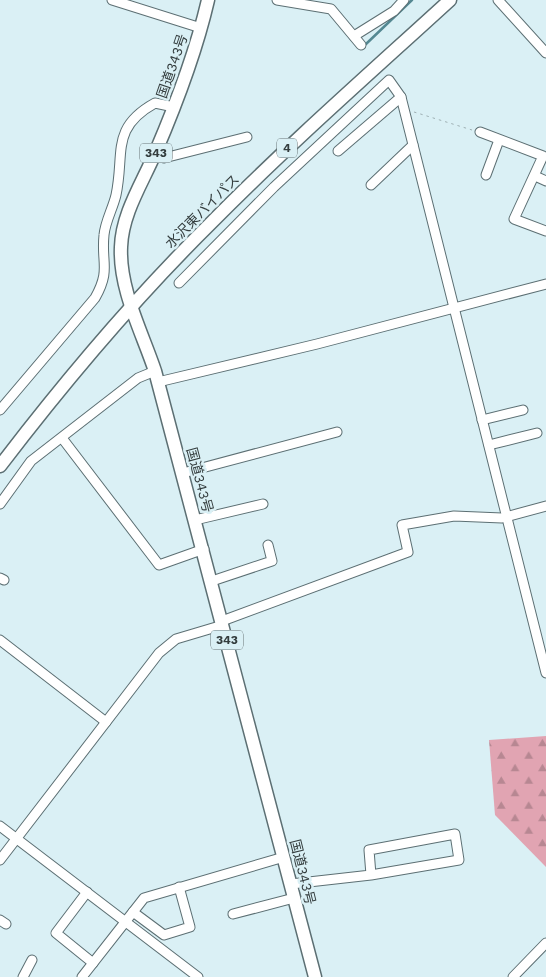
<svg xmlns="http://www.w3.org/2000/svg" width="546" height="977" viewBox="0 0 546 977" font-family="'Work Sans','Noto Sans JP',sans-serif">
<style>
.forest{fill:url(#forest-firs)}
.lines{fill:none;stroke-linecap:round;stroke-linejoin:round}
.stream{stroke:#548892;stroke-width:2.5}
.minor-casing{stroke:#5c6f73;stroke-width:11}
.highway-casing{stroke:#5c6f73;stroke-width:15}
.path{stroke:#9fb0b4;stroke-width:1;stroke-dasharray:2.5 4;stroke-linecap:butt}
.minor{stroke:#fff;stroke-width:9}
.highway{stroke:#fff;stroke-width:12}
.labels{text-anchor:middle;stroke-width:5;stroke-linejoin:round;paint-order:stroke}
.shield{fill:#daf0f5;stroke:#667375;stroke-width:1}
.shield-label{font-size:12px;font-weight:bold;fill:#343d3e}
.street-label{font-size:14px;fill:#343d3e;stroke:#daf0f5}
</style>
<defs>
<pattern id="forest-firs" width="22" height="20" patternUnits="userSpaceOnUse" patternTransform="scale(1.25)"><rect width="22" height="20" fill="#e1a4b2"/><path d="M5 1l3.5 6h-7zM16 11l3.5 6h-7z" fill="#b78792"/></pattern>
</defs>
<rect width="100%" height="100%" fill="#daf0f5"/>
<path class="forest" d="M 546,736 L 546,867 L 495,815 L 489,740 Z"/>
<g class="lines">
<path class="stream" d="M 366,44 L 412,0"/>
<g class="minor-casing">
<g id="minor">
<path d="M 112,0 L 201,28"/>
<path d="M 277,0 L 331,9 L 361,45"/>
<path d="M 498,0 L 546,53"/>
<path d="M 354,36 L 394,11 L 404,0"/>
<path d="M 480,132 L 543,156 L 514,219 L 546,231"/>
<path d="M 338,151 L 401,97"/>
<path d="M 156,152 L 164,158 L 247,137"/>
<path d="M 486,175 L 499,140"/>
<path d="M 535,176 L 546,181"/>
<path d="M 371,185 L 413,145"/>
<path d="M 179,283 L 274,187 L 389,80 L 401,97 L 546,673"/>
<path d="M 158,382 L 317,344 L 546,284"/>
<path d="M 0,410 L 95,298 C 111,270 101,263 104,235 C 105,222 113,208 116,195 C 125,153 110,128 155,103 L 174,107"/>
<path d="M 482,420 L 523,410"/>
<path d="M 62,438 L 159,565 L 204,549"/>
<path d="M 489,445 L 537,433"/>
<path d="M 183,473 L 337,432"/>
<path d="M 0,504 L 31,461 L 138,378 L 155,371"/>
<path d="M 195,520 L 263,504"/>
<path d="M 0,578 L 4,580"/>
<path d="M 212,581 L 272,561 L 268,545"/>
<path d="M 222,621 L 408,552 L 402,525 L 454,516 L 502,518 L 546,506"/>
<path d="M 0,640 L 106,722"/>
<path d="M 0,826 L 198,977"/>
<path d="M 0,860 L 159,653 L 176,639 L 223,625"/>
<path d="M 291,884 L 371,875 L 459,860 L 455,834 L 369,850 L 371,875"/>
<path d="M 87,892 L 56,933 L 93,963"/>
<path d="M 133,912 L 164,935 L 190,927 L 179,887"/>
<path d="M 233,914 L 294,898"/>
<path d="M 0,920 L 6,924"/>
<path d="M 23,977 L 32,960"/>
<path d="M 82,977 L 144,898 L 284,857"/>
<path d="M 513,977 L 546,943"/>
</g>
</g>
<g class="highway-casing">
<g id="highway">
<path d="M 208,0 C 196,52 177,102 156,151 C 143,182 122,213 121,247 C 119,289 142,332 155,371 L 315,977"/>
<path d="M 0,466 C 65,381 134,299 210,224 C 287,146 369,74 450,0"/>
</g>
</g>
<path class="path" d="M 414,112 L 472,130"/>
<use href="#minor" class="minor"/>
<use href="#highway" class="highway"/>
</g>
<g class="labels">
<g class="shield">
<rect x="277" y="138.5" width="20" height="19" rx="4"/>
<rect x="140" y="143.5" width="32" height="19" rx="4"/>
<rect x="211" y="630.5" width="32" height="19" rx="4"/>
</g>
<g class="shield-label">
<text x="287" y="152">4</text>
<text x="156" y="157">343</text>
<text x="227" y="644">343</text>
</g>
<g class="street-label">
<text transform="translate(172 66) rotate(-71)" y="5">国道343号</text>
<text transform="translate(202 211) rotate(-45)" y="5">水沢東バイパス</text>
<text transform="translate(200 480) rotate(75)" y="5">国道343号</text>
<text transform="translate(303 872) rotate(76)" y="5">国道343号</text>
</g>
</g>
</svg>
